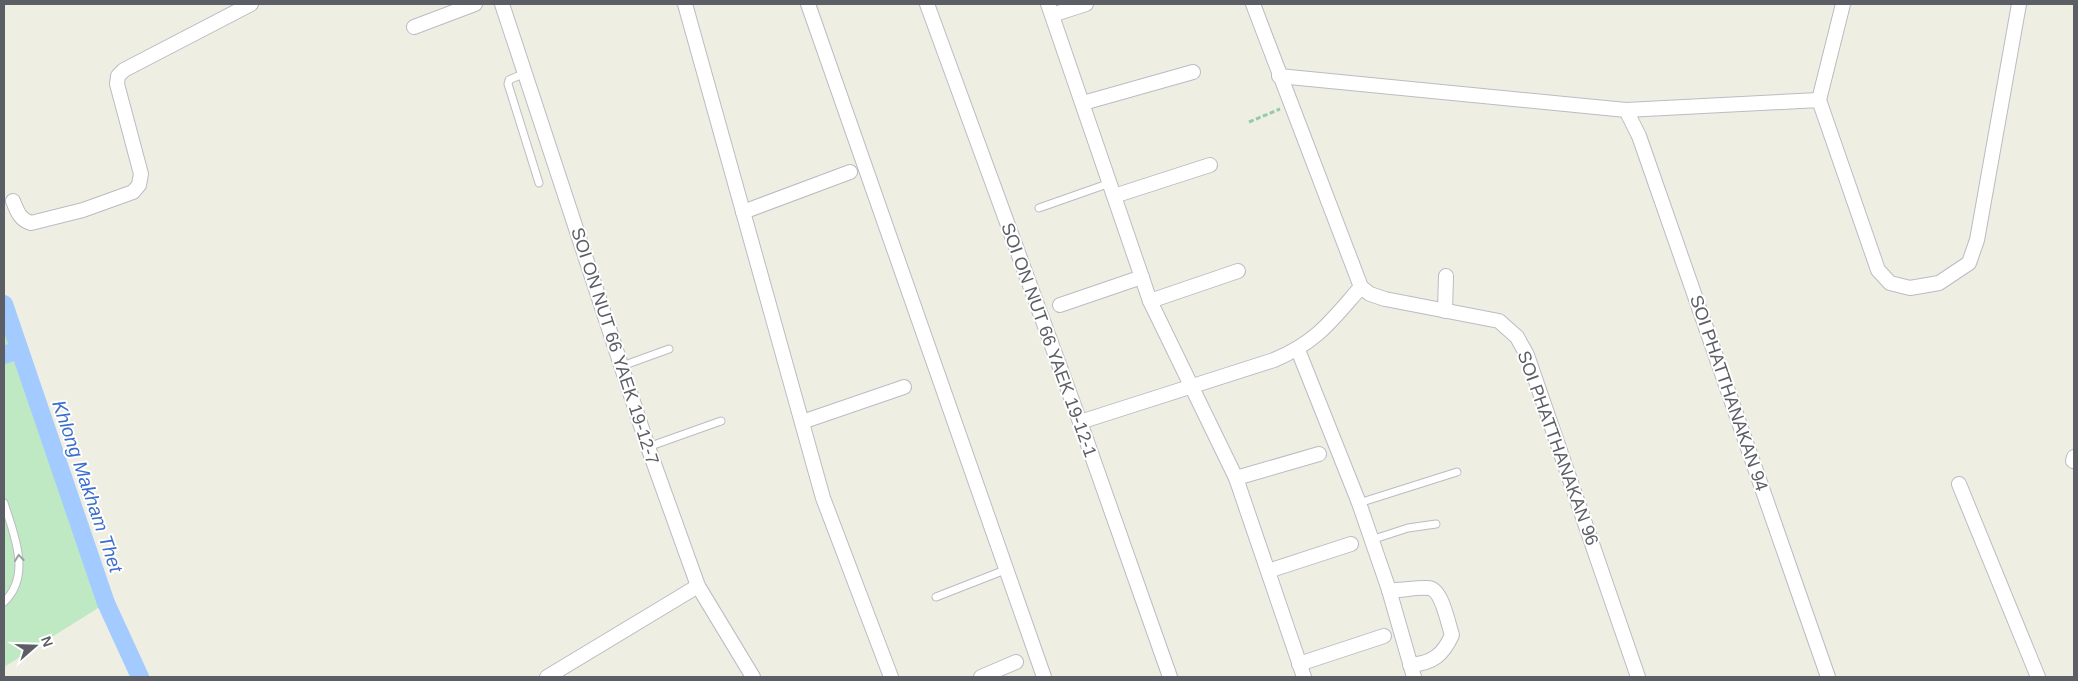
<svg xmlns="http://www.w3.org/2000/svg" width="2078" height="681" viewBox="0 0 2078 681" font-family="Arial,sans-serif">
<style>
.green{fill:#bee9c3}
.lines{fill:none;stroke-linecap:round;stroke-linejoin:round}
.canal{stroke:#a3cbff;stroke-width:18}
.lane-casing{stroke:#bbbcc3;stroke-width:9}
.street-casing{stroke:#bbbcc3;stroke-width:16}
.path{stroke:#96caac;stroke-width:3;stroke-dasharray:5 2.5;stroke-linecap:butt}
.lane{stroke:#fff;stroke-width:7}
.street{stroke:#fff;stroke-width:14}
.oneway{stroke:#9d9ea3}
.labels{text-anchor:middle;stroke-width:4;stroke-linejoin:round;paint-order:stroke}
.street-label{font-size:18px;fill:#5b5e65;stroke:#fff}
.water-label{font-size:19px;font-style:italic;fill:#3c6fcd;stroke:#fff}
</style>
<rect width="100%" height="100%" fill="#efeee3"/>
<path class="green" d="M 4,304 L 106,603 L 4,667 Z"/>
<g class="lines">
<g class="canal">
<path d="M 4,304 L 106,603 L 140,677"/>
<path d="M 4,355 L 19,350"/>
</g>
<g class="lane-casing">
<g id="lane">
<path d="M 525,73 L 509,80 L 508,84 L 539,183"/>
<path d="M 1039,208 L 1110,183"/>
<path d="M 622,366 L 669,349"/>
<path d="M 648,447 L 721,421"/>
<path d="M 4,503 C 14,535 32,575 4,602"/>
<path d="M 1359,503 L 1457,472"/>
<path d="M 1371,540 L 1408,528 L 1436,524"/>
<path d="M 936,597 L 1005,570"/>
</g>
</g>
<g class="street-casing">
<g id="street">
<path d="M 502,4 L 648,447 L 698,586 L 753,677"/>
<path d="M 685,4 L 823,498 L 891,677"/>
<path d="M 808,4 L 1044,677"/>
<path d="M 927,4 L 1080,422 L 1170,677"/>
<path d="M 1048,4 L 1150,301 L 1236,478 L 1304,677"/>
<path d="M 1253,4 L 1361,287 L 1370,294 L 1385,299 L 1499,321 L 1517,337 L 1527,355 L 1638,677"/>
<path d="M 1052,15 L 1086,4"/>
<path d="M 414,27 L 475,4"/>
<path d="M 1279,76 L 1626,110 L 1819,100 L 1878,270 L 1890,283 L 1910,288 L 1939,283 L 1969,263 L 1977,240 L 2019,4"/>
<path d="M 1819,100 L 1843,4"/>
<path d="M 1083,103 L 1193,72"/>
<path d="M 1626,110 L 1639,136 L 1828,677"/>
<path d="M 1114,196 L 1210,165"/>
<path d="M 13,201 C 17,211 20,220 31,223 L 83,210 L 133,192 L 139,185 L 141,174 L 117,84 L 118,76 L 124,70 L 251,4"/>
<path d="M 743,212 L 850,172"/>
<path d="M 1150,301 L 1238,271"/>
<path d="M 1060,305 L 1142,277"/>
<path d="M 1445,311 L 1446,276"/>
<path d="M 1298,350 L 1359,503 L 1389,590 L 1414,677"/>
<path d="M 802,422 L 904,387"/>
<path d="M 1080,422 L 1274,360 C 1317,342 1331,321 1361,287"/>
<path d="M 2073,461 L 2074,457"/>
<path d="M 1236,478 L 1319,454"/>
<path d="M 1959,484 L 2038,677"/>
<path d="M 1268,571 L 1351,544"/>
<path d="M 1389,590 C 1402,591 1415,587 1428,588 C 1442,588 1448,624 1452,635 C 1443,655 1433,663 1410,665"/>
<path d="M 1299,664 L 1384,636"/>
<path d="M 547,677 L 698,586"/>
<path d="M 981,677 L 1016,662"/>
</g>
</g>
<path class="path" d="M 1249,122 L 1280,109"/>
<use href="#lane" class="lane"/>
<use href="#street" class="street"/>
</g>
<defs><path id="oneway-chevron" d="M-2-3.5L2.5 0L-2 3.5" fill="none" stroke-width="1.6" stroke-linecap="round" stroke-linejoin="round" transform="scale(1.25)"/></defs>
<use class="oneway" href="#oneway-chevron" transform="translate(19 558) rotate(-97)"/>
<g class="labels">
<g class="street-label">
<text transform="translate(1049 340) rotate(70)" y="6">SOI ON NUT 66 YAEK 19-12-1</text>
<text transform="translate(615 346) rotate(72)" y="6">SOI ON NUT 66 YAEK 19-12-7</text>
<text transform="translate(1729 393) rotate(71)" y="6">SOI PHATTHANAKAN 94</text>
<text transform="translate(1558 448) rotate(70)" y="6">SOI PHATTHANAKAN 96</text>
</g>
<g class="water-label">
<text transform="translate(88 486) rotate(71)" y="7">Khlong Makham Thet</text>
</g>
</g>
<rect width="2078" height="681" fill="none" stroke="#5b5e65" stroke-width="10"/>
<g transform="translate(35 646) rotate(70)" stroke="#ffffff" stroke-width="4" paint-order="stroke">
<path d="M0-4L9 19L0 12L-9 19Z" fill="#5b5e65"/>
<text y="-8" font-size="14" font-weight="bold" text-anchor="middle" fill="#5b5e65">N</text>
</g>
</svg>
